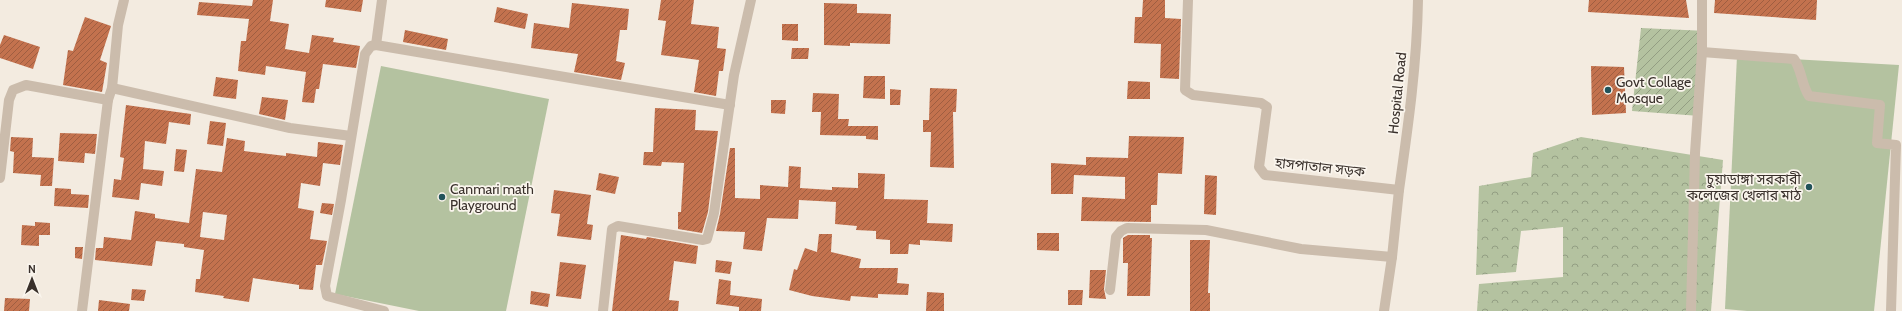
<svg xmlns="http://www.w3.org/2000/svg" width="1902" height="311" viewBox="0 0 1902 311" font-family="Cabin,'Noto Sans Bengali',sans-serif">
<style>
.grass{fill:#b4c2a0}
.forest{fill:url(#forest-crowns)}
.garden{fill:url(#garden-furrows)}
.building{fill:url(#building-hatch);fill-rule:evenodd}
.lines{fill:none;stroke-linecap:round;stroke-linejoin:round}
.pedestrian{stroke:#cbbcac;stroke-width:10}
.minor{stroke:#cbbcac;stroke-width:10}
.poi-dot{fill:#21535a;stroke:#faf5ed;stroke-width:1.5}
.labels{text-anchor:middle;stroke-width:3.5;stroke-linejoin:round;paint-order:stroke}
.poi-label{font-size:14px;fill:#39302b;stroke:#faf5ed;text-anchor:start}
.street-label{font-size:14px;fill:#39302b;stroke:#faf5ed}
</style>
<defs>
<pattern id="forest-crowns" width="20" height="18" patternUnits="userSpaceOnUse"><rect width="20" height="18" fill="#b4c2a0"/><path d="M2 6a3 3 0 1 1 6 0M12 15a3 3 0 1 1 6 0" fill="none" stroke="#939e83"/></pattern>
<pattern id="garden-furrows" width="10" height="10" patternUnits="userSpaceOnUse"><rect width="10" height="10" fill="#b4c2a0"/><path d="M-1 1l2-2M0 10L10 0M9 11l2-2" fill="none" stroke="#939e83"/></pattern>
<pattern id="building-hatch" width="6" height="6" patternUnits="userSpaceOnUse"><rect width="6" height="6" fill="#c3724e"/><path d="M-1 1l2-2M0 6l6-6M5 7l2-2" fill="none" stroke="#9f5e41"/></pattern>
</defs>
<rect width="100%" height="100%" fill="#f3ebe0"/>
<g class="grass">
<path d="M 1737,56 L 1899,65 L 1874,311 L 1747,311 L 1725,309 Z"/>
<path d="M 381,66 L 549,99 L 506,311 L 419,311 L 335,294 Z"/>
</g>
<path class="forest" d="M 1581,137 L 1723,160 L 1711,311 L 1477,311 L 1479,284 L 1563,277 L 1563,227 L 1521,231 L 1516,272 L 1476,275 L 1479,186 L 1531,177 L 1533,153 Z"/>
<path class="garden" d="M 1641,28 L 1707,31 L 1700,116 L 1632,111 Z"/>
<g class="building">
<path d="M 253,0 L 273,0 L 270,21 L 289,24 L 285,49 L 309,53 L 312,35 L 334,38 L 333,42 L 360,46 L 356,68 L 323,64 L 319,89 L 316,89 L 314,103 L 302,102 L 306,72 L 266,66 L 265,75 L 238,71 L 241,41 L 246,41 L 249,19 L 197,15 L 199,2 L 252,6 Z"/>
<path d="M 326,0 L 363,0 L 361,12 L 325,7 Z"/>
<path d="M 661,0 L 694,0 L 691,24 L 719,27 L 717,48 L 726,49 L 723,71 L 719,71 L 716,96 L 694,92 L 699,60 L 661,55 L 666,21 L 658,20 Z"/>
<path d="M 1143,0 L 1165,0 L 1165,18 L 1181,19 L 1179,79 L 1160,78 L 1161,44 L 1134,43 L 1135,17 L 1142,17 Z"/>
<path d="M 1589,0 L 1686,0 L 1689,18 L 1588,12 Z"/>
<path d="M 1715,0 L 1817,0 L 1816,20 L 1714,13 Z"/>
<path d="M 572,3 L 629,9 L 627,30 L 620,30 L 616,61 L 625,63 L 621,80 L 574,72 L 578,54 L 531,48 L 534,23 L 569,28 Z"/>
<path d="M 824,3 L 857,4 L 857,13 L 891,14 L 890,44 L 850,43 L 850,46 L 824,45 Z"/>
<path d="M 497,7 L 528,14 L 525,29 L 494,22 Z"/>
<path d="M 85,17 L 111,26 L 100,60 L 107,63 L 102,92 L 63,85 L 68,50 L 73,51 Z"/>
<path d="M 782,24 L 798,24 L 798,41 L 782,40 Z"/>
<path d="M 405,30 L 448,39 L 446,50 L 403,42 Z"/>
<path d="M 4,35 L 40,47 L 33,69 L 0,58 L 0,45 Z"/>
<path d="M 792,48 L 809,48 L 808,59 L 791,59 Z"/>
<path d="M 1591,66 L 1624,67 L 1626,113 L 1592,115 Z"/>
<path d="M 864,76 L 885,76 L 885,99 L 863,98 Z"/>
<path d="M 216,77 L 238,80 L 236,99 L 213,96 Z"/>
<path d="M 1128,81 L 1150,82 L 1150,99 L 1127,99 Z"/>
<path d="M 930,88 L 957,89 L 956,112 L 953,112 L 954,168 L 930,167 L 931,132 L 923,132 L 923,120 L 929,120 Z"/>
<path d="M 890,89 L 901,90 L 900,105 L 890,105 Z"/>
<path d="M 813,93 L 839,94 L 838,119 L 849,119 L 848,126 L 878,126 L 878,140 L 866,139 L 866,136 L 820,135 L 821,112 L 812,112 Z"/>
<path d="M 262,97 L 288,100 L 285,120 L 259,114 Z"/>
<path d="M 771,100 L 786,100 L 785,114 L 771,113 Z"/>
<path d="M 126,105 L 191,114 L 190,125 L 169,122 L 166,144 L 145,141 L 143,169 L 164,171 L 162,186 L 141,183 L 139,200 L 112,197 L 114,179 L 121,180 L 124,158 L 120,157 Z"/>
<path d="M 655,108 L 696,110 L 695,130 L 718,131 L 708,212 L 702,233 L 678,229 L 678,212 L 681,212 L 684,163 L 662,162 L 661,166 L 643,165 L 644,152 L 653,152 Z"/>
<path d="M 210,121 L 226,123 L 223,146 L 207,144 Z"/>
<path d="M 60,133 L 97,134 L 95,154 L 85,153 L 84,163 L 58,161 Z"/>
<path d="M 1129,136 L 1184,137 L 1182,174 L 1158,173 L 1157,205 L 1151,205 L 1151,222 L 1081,221 L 1082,197 L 1125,199 L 1125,177 L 1074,175 L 1073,194 L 1051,194 L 1051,163 L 1086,165 L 1086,157 L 1128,158 Z"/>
<path d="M 11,137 L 33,138 L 32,157 L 54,158 L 52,186 L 40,186 L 41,175 L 13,173 L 14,152 L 10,151 Z"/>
<path d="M 227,138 L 245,141 L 244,151 L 286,156 L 286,153 L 317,157 L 318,142 L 343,145 L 340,165 L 323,163 L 320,186 L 301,183 L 298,208 L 314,211 L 310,239 L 327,241 L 322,265 L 316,265 L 313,290 L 299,289 L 299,285 L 253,278 L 249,302 L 223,298 L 224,296 L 195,292 L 196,279 L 200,279 L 204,250 L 184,247 L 184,244 L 156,241 L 152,266 L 95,260 L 96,248 L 103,248 L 104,237 L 131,240 L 135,211 L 155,214 L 155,218 L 189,223 L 196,169 L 222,172 ZM 203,212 L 227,215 L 224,240 L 200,237 Z"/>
<path d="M 730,148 L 735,148 L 735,198 L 760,199 L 760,185 L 788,187 L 789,166 L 801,167 L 800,188 L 832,190 L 832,187 L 858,188 L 858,173 L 885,174 L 884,199 L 928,200 L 927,223 L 953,224 L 952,242 L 920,240 L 920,245 L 909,244 L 908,254 L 890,254 L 890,240 L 876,239 L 876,231 L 856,230 L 857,226 L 835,224 L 836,202 L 799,200 L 798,219 L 767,218 L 762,251 L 743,249 L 745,232 L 716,231 L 720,214 Z"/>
<path d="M 176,149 L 187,150 L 184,172 L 174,171 Z"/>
<path d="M 599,173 L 619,177 L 615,194 L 596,190 Z"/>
<path d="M 1205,175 L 1217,176 L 1216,215 L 1204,214 Z"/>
<path d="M 55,188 L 71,189 L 71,194 L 89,195 L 88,208 L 54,206 Z"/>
<path d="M 554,190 L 591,195 L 587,224 L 593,225 L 591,240 L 557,236 L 560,214 L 551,213 Z"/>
<path d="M 322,203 L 334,204 L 332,215 L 320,213 Z"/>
<path d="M 35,222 L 50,223 L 50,235 L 39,235 L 39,246 L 21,245 L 22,225 L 35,226 Z"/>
<path d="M 1037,233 L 1059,233 L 1059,251 L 1037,250 Z"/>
<path d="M 819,234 L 832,234 L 831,252 L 861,259 L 859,268 L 898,268 L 897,283 L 909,284 L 908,295 L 878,294 L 878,298 L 851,296 L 850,301 L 812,296 L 789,290 L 794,269 L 797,270 L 805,248 L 817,252 Z"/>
<path d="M 621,235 L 646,239 L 647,237 L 698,246 L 696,264 L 674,261 L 669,300 L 679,301 L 678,311 L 612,311 Z"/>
<path d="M 1128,235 L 1150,235 L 1150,238 L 1152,238 L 1150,296 L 1127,296 L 1128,263 L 1123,263 L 1123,238 Z"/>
<path d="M 1190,240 L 1210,240 L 1208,293 L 1210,293 L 1210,311 L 1190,311 Z"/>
<path d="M 75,247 L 83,247 L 82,259 L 75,258 Z"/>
<path d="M 716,260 L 732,262 L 730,274 L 715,272 Z"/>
<path d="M 560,262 L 586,265 L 581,299 L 556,296 Z"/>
<path d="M 1090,270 L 1106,270 L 1104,289 L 1106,299 L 1089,298 Z"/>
<path d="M 719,279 L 731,281 L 730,295 L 762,299 L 761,311 L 739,311 L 739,307 L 716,304 Z"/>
<path d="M 132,289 L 146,290 L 144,301 L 131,300 Z"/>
<path d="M 1068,290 L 1083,290 L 1082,305 L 1068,305 Z"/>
<path d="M 531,291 L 550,294 L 548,307 L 530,304 Z"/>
<path d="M 927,292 L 944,293 L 944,311 L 926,311 Z"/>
<path d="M 5,298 L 30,299 L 29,311 L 4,311 Z"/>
<path d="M 99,300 L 130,304 L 129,311 L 98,311 Z"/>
</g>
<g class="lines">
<g class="pedestrian">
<path d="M 1702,52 L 1794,59 C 1802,70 1801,84 1809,96 L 1880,105 L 1877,143 L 1896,145 L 1891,311"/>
<path d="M 1691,311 L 1695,153 L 1702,52 L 1702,0"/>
</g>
<g class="minor">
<path d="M 1188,0 L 1185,90 L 1193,95 L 1261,103 L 1267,107 L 1259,167 L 1265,175 L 1399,190 L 1392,257 L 1384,311"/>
<path d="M 376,45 L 382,0"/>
<path d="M 112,88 L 290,128 L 351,136"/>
<path d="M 0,178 L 9,100 L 13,90 L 26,85 L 108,100"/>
<path d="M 1399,190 C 1408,127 1417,64 1418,0"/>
<path d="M 1110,290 L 1116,237 L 1121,231 L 1127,228 L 1206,230 L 1301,249 L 1392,257"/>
<path d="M 82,311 L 108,100 L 112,88 L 118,25 L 124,0"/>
<path d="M 384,311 L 327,296 L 325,286 L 341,200 L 365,54 L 371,46 L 376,45 L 730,105"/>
<path d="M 603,311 L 612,229 L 618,226 L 703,240 L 707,239 L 714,213 L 734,75 L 751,0"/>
</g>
</g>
<g class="poi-dot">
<circle cx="1608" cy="90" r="4"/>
<circle cx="1809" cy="187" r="4"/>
<circle cx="442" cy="197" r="4"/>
</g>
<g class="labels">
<g class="poi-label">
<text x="1616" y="87">Govt Collage<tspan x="1616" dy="16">Mosque</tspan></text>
<text x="1801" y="184" text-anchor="end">চুয়াডাঙ্গা সরকারী<tspan x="1801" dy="16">কলেজের খেলার মাঠ</tspan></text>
<text x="450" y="194">Canmari math<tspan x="450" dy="16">Playground</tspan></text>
</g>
<g class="street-label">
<text transform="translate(1397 93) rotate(-84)" y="5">Hospital Road</text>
<text transform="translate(1320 167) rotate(6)" y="5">হাসপাতাল সড়ক</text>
</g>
</g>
<g transform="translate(32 279)" stroke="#faf5ed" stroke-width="3" paint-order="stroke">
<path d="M0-3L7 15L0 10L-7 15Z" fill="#39302b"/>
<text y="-6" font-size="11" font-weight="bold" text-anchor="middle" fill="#39302b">N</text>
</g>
</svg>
